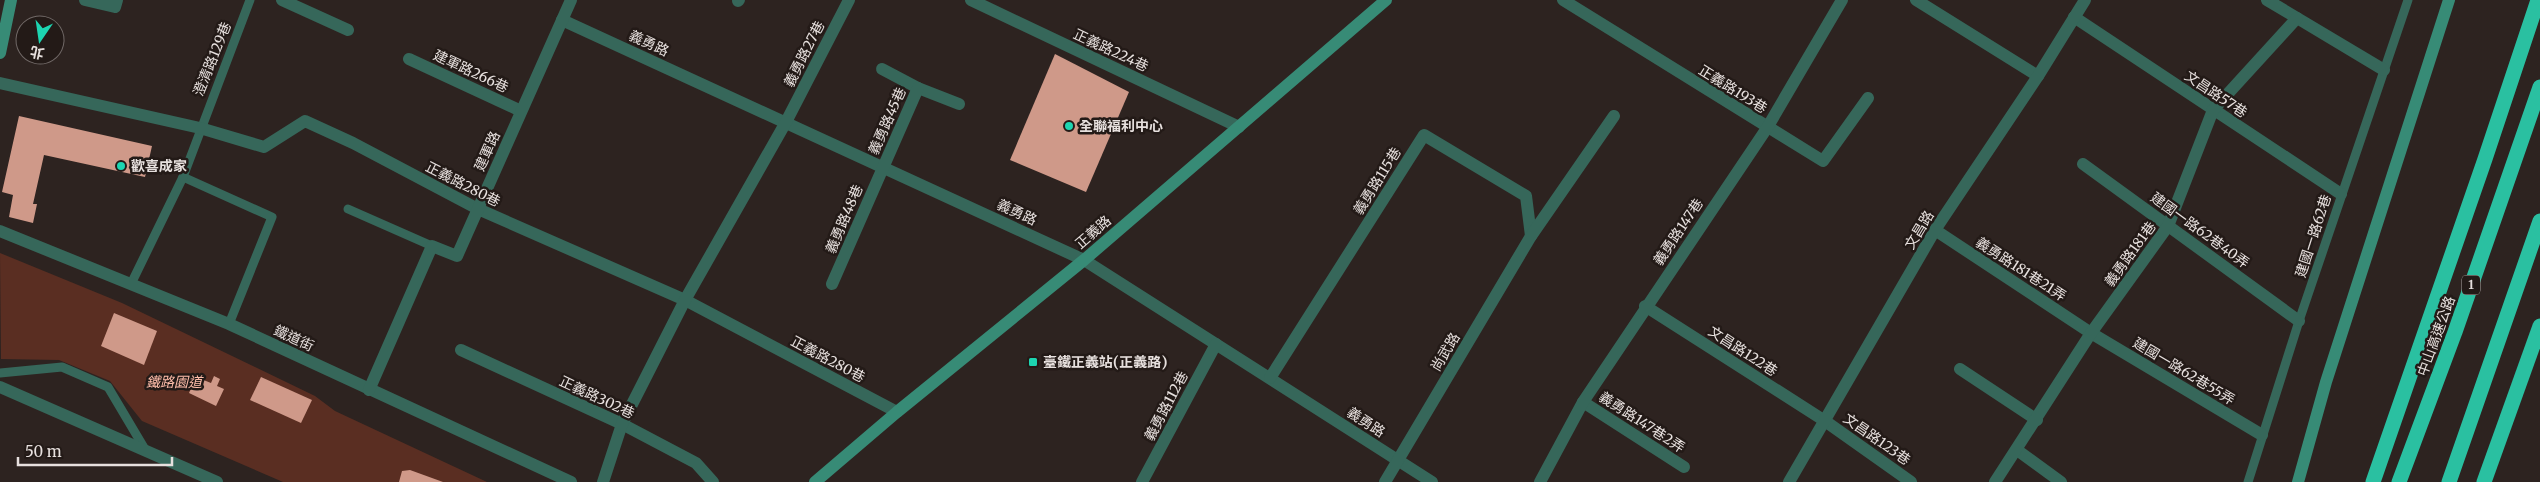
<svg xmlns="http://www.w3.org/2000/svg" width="2540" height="482" viewBox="0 0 2540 482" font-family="Merriweather,'Noto Sans TC',serif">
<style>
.green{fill:#5a2e22}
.building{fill:#cf9989}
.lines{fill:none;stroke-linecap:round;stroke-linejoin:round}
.lane{stroke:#36675a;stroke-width:9}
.street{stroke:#36675a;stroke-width:12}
.secondary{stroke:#378b76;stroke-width:12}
.highway{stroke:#2ac0a1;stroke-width:15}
.poi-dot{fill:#1dd5b1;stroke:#231a17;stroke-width:2}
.labels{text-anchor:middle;stroke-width:5;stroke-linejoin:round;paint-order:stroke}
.shield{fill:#231a17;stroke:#aca5a2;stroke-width:1}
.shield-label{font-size:12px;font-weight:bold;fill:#e7e0de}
.street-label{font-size:14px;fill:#e7e0de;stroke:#231a17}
.poi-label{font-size:14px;font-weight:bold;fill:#e7e0de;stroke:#231a17;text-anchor:start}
.park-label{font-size:14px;font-style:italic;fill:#febdaa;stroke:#231a17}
</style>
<rect width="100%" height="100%" fill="#2d2320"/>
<path class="green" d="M 0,253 L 122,303 L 315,396 L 335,411 L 487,482 L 283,482 L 142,421 L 110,381 L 59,360 L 1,359 Z"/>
<g class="building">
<path d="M 1055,54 L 1129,92 L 1086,192 L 1010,160 Z"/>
<path d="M 19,116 L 152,146 L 145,177 L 44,155 L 33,204 L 37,204 L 33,223 L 9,217 L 13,195 L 2,192 Z"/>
<path d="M 114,313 L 157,331 L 144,365 L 101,346 Z"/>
<path d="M 214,376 L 220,379 L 217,386 L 224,389 L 216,406 L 189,393 L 196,377 L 211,383 Z"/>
<path d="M 261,377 L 312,400 L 301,423 L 250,400 Z"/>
<path d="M 410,470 L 443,482 L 399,482 L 402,471 Z"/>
</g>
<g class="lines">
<g class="lane">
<path d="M 183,177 L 272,217 L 229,324"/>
<path d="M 348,209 L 432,246"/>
<path d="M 131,284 L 183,177 L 250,0"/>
<path d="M 0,373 L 62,367 L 108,387 L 146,451"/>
<path d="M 2248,482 L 2299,321 L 2408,0"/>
</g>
<g class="street">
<path d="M 85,0 L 115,7 L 117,0"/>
<path d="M 282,0 L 348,30"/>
<path d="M 971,0 L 1239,127"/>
<path d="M 1563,0 L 1823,161 L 1868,98"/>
<path d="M 1916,0 L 2038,76"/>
<path d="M 2267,0 L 2384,70"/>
<path d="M 738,1 L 739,0"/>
<path d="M 2074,17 L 2341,194"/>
<path d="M 562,20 L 1084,260 L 1432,482"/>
<path d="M 409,59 L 521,111"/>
<path d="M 882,69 L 918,88 L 959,104"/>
<path d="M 0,83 L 200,128 L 264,147 L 305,121 L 353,143 L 478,209 L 685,300 L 897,412"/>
<path d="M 2083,164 L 2299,321"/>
<path d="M 1935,230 L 2091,333 L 2262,435"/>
<path d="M 0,231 L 229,324 L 571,482"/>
<path d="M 832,284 L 918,88"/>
<path d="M 1645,306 L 1825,421 L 1911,482"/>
<path d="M 461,350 L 622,424 L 696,463 L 713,482"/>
<path d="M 1960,369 L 2037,420"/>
<path d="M 1270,378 L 1424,135 L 1526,196 L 1531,236"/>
<path d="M 0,387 L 217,482"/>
<path d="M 369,390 L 432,246 L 457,256 L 571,0"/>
<path d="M 1583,402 L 1684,467"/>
<path d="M 2017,450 L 2061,482"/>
<path d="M 603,482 L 622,424 L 685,300 L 786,122 L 849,0"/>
<path d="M 1142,482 L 1216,344"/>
<path d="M 1385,482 L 1531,236 L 1614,116"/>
<path d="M 1540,482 L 1583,402 L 1767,128 L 1842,0"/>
<path d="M 1789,482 L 1935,230 L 2038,76 L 2085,0"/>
<path d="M 1995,482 L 2091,333 L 2168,226 L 2213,110 L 2297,18"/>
</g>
<g class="secondary">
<path d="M 0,53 L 11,0"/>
<path d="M 815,482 L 897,412 L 1084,260 L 1386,0"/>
<path d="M 2298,482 L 2326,382 L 2449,0"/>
</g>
<g class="highway">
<path d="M 2373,482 L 2485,159 L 2538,0"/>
<path d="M 2399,482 L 2455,332 L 2540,87"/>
<path d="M 2449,482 L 2540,221"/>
<path d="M 2484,482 L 2540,326"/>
</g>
</g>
<g class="poi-dot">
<circle cx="1069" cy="126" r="5"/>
<circle cx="121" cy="166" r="5"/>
<rect x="1028" y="357" width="10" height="10" rx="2.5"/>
</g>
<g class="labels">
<rect class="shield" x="2462" y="275.5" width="18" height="19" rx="4"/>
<g class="shield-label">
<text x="2471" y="289">1</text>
</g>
<g class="street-label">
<text transform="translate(649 43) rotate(25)" y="5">義勇路</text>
<text transform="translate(1111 50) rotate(25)" y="5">正義路224巷</text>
<text transform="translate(804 54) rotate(-63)" y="5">義勇路27巷</text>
<text transform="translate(212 59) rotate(-68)" y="5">澄清路129巷</text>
<text transform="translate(471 71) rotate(25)" y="5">建軍路266巷</text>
<text transform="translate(1733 89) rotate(32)" y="5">正義路193巷</text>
<text transform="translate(2216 94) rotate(34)" y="5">文昌路57巷</text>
<text transform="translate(887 121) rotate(-66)" y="5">義勇路45巷</text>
<text transform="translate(487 151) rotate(-66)" y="5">建軍路</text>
<text transform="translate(1377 181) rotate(-58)" y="5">義勇路115巷</text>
<text transform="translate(463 184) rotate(27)" y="5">正義路280巷</text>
<text transform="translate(1017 212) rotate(25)" y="5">義勇路</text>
<text transform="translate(844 219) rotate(-67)" y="5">義勇路48巷</text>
<text transform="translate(1919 230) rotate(-59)" y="5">文昌路</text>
<text transform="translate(2200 230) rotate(36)" y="5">建國一路62巷40弄</text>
<text transform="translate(1093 232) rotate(-41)" y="5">正義路</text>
<text transform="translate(1678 232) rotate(-56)" y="5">義勇路147巷</text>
<text transform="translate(2313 236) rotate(-72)" y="5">建國一路62巷</text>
<text transform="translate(2130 254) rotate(-54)" y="5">義勇路181巷</text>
<text transform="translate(2021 269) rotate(33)" y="5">義勇路181巷21弄</text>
<text transform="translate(2436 336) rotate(-70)" y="5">中山高速公路</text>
<text transform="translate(294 338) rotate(25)" y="5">鐵道街</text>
<text transform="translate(1743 351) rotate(33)" y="5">文昌路122巷</text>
<text transform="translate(1445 352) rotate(-59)" y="5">尚武路</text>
<text transform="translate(828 359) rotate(28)" y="5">正義路280巷</text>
<text transform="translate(2184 371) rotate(31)" y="5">建國一路62巷55弄</text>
<text transform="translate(597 397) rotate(25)" y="5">正義路302巷</text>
<text transform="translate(1166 406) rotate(-62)" y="5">義勇路112巷</text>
<text transform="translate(1366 422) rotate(33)" y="5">義勇路</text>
<text transform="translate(1642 422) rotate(33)" y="5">義勇路147巷2弄</text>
<text transform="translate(1877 439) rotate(35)" y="5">文昌路123巷</text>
</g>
<g class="poi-label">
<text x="1079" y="131">全聯福利中心</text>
<text x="131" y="171">歡喜成家</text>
<text x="1043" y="367">臺鐵正義站(正義路)</text>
</g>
<g class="park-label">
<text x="174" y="387">鐵路園道</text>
</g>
</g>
<g transform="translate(40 40) rotate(193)"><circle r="24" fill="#231a17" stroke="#716967"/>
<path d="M0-4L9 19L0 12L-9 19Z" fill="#1dd5b1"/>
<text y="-8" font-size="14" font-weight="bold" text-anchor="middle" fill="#e7e0de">北</text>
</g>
<path d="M18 457v8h154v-8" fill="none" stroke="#e7e0de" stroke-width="2.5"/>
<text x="25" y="457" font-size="15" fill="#e7e0de" stroke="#231a17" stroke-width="4" paint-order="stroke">50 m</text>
</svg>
